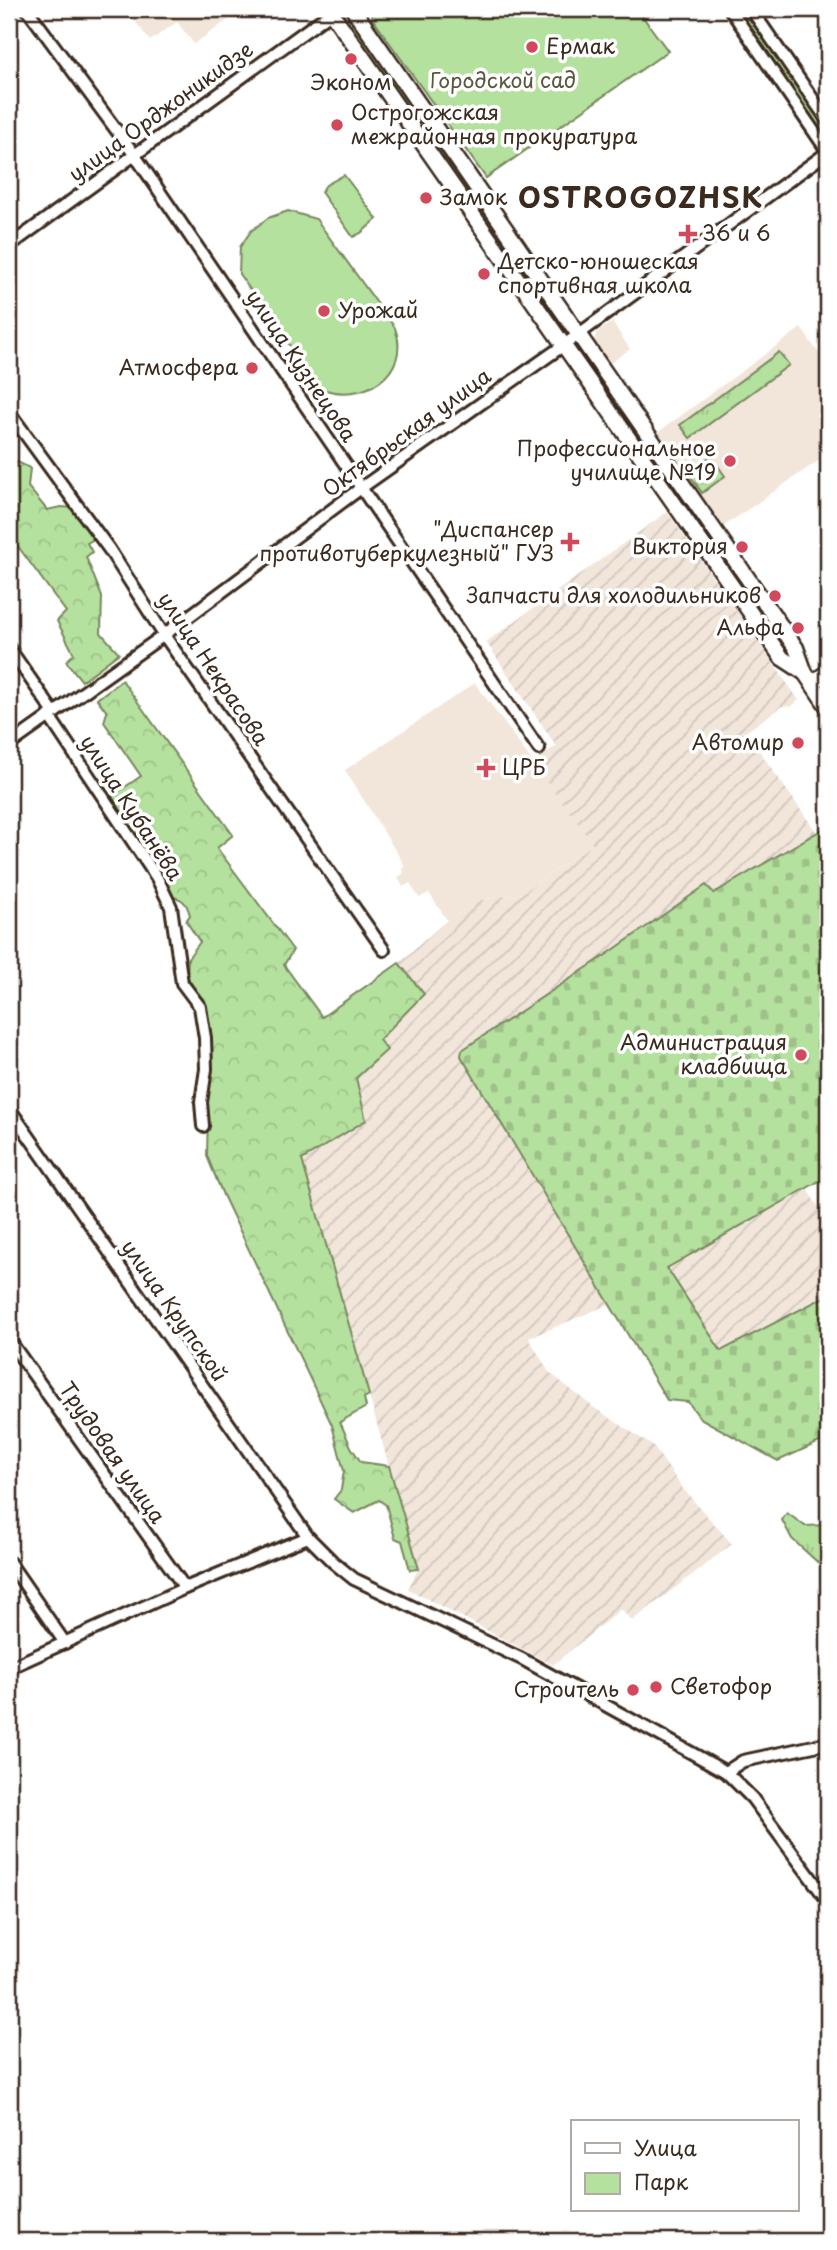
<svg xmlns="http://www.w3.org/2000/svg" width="837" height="2250" viewBox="0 0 837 2250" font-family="'Playpen Sans',sans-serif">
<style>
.built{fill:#f2e6db}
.industrial{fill:url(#industrial-furrows)}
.grass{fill:url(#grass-tufts);stroke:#78865e;stroke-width:2}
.forest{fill:url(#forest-crowns);stroke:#78865e;stroke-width:2}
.cemetery{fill:url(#cemetery-stones);stroke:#78865e;stroke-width:2}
.park{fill:#b5e19e;stroke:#78865e;stroke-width:2}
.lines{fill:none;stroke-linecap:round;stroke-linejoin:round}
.minor-casing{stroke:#3b2a1e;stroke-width:16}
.secondary-casing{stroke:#3b2a1e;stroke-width:19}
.minor{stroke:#fff;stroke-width:10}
.secondary{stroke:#fff;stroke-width:14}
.poi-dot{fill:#d1495b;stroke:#fff;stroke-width:2.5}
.labels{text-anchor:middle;stroke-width:7;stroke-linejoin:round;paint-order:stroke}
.poi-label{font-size:21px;fill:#3b2a1e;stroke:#fff;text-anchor:end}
.park-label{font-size:21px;fill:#5a583e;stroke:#fff}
.street-label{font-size:21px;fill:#3b2a1e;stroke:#fff}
.district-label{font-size:28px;font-weight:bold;letter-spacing:2px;fill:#3b2a1e;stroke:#fff}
</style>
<defs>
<pattern id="industrial-furrows" width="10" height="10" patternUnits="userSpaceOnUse" patternTransform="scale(1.75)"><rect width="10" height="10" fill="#f2e6db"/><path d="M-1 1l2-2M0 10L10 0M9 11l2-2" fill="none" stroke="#d0c5bc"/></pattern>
<pattern id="grass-tufts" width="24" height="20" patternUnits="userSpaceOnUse" patternTransform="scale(1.75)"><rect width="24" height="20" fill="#b5e19e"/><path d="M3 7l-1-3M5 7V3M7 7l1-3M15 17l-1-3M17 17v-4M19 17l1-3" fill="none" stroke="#9dc188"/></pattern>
<pattern id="forest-crowns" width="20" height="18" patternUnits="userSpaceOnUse" patternTransform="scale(1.75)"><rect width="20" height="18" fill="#b5e19e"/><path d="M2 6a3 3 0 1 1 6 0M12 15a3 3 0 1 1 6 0" fill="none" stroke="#9dc188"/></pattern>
<pattern id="cemetery-stones" width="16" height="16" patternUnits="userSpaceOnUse" patternTransform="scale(1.75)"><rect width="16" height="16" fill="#b5e19e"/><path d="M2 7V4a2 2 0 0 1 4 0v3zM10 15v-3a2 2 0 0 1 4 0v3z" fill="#9dc188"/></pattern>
</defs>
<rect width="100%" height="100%" fill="#fff"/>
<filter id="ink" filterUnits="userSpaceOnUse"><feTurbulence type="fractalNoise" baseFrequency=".0143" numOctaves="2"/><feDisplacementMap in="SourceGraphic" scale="14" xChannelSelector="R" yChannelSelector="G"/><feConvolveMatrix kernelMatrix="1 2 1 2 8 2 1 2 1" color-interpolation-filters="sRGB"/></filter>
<g filter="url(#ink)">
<g class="built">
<path d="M 126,9 L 241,9 L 242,10 L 194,44 L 177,22 L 150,41 Z"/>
<path d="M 612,322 L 630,349 L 609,364 L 594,343 L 596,333 Z"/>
<path d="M 801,328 L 828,366 L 828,454 L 721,528 L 657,433 Z"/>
<path d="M 475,683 L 593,844 L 522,893 L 481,900 L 447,920 L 429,893 L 419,898 L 410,883 L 403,887 L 398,877 L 404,873 L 402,869 L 405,866 L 345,770 Z"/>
</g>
<g class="industrial">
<path d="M 667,512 L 799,700 L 791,707 L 782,706 L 746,732 L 817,833 L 713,894 L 706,886 L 461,1056 L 610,1304 L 529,1338 L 549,1372 L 593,1407 L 653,1446 L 684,1490 L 732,1544 L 632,1621 L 621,1609 L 553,1665 L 408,1589 L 418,1569 L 302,1160 L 366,1120 L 356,1078 L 387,1050 L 379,1040 L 424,994 L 399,963 L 447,920 L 481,900 L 522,893 L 593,844 L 533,763 L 556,746 L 486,642 Z"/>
<path d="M 807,1189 L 828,1222 L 828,1293 L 720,1351 L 666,1268 Z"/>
</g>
<g class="grass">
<path d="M 734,9 L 745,9 L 828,128 L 828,132 L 823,136 Z"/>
<path d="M 355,21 L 491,215 L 483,220 L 348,26 Z"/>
<path d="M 499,225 L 566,323 L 558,329 L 491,231 Z"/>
<path d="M 779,352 L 789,365 L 690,438 L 680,425 Z"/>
<path d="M 589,357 L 780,632 L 774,636 L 582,363 Z"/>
<path d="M 711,456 L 725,476 L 702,493 L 688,473 Z"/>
<path d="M 787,1513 L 805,1526 L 828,1525 L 828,1569 L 824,1568 L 792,1539 L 782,1520 Z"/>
</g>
<g class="forest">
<path d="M 9,458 L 30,468 L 28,487 L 47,510 L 61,507 L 74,508 L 96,538 L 87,543 L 92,552 L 86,557 L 102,597 L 101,633 L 119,653 L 82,681 L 66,661 L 74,654 L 57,621 L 66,612 L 17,545 L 9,549 Z"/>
<path d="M 122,680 L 233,835 L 217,848 L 293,950 L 284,965 L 322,1017 L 399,963 L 424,994 L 379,1040 L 387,1050 L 356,1078 L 366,1120 L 302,1160 L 369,1395 L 364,1398 L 366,1407 L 340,1422 L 351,1447 L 361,1462 L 389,1466 L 419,1569 L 410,1570 L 402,1541 L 395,1538 L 386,1505 L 379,1500 L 354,1513 L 334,1499 L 341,1490 L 344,1471 L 332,1425 L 223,1195 L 207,1156 L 208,1114 L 203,1004 L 187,976 L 188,958 L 200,942 L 186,921 L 190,915 C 187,904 183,897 170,897 L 163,876 L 112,796 L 141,776 L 104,722 L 107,712 L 97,699 Z"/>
</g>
<path class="cemetery" d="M 828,826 L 828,1176 L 667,1268 L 721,1351 L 828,1295 L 828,1438 L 778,1461 L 700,1418 L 688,1402 L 667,1400 L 461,1056 L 462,1050 L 606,955 L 706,885 L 714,893 Z"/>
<g class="park">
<path d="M 373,9 L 637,9 L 668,51 L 486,178 L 372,18 Z"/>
<path d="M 344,175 L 377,219 L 361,233 L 353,237 L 321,192 L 326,185 Z"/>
<path d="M 288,211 L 316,219 L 395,328 C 412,374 362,405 320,388 L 239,274 L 240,247 L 251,231 L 268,218 Z"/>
</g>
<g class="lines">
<g class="minor-casing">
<g id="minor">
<path d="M 27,9 L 134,154 L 539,749"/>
<path d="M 730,9 L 828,152"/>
<path d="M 751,9 L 828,121"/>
<path d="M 9,246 L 336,9"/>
<path d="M 9,412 L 109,549 L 164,635 L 384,950"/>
<path d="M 9,648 L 54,713"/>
<path d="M 49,716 L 157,878 L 171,907 L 182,983 L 200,1007 L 205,1038 L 206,1069 L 201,1102 L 203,1126"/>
<path d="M 9,745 L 164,635 L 361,488 L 564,345 L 828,152"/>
<path d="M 9,1108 L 308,1537 L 333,1562 L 354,1579 L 522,1659 L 726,1772 L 752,1798 L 828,1901"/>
<path d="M 9,1340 L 185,1588"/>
<path d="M 9,1562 L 65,1643"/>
<path d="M 9,1668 L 185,1588 L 308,1537"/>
<path d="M 726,1772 L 743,1761 L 828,1743"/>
</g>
</g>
<g class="secondary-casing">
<g id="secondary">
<path d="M 329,9 L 782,658 L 805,673"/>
<path d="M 353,9 L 796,648 L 805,673 L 828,707"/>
<path d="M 812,683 L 828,672"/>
</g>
</g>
<use href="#minor" class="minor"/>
<use href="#secondary" class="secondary"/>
</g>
</g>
<g class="poi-dot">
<circle cx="532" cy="47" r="7"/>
<circle cx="351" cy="59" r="7"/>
<circle cx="337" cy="125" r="7"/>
<circle cx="426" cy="198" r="7"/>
<path d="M684.5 223.5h7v7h7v7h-7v7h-7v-7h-7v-7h7z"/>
<circle cx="484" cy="274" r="7"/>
<circle cx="324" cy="311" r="7"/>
<circle cx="252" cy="368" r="7"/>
<circle cx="730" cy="461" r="7"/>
<path d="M566.5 531.5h7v7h7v7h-7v7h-7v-7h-7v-7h7z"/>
<circle cx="742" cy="547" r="7"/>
<circle cx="775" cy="596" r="7"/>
<circle cx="798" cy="628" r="7"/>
<circle cx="798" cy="743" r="7"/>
<path d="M482.5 757.5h7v7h7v7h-7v7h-7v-7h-7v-7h7z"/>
<circle cx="801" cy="1055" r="7"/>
<circle cx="656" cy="1687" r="7"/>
<circle cx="633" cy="1690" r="7"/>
</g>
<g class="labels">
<g class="poi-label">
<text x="546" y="54" text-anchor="start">Ермак</text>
<text x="351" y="90" text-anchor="middle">Эконом</text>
<text x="351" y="120" text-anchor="start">Острогожская<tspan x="351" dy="24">межрайонная прокуратура</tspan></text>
<text x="440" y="205" text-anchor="start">Замок</text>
<text x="702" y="241" text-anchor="start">36 и 6</text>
<text x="498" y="269" text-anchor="start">Детско-юношеская<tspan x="498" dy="24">спортивная школа</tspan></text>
<text x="338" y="318" text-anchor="start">Урожай</text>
<text x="238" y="375">Атмосфера</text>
<text x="716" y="456">Профессиональное<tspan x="716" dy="24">училище №19</tspan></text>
<text x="554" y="537">"Диспансер<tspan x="554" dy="24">противотуберкулезный" ГУЗ</tspan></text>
<text x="728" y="554">Виктория</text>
<text x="761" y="603">Запчасти для холодильников</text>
<text x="784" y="635">Альфа</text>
<text x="784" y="750">Автомир</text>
<text x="502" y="775" text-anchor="start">ЦРБ</text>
<text x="787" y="1050">Администрация<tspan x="787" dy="24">кладбища</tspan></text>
<text x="670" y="1694" text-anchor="start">Светофор</text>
<text x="619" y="1697">Строитель</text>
</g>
<g class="park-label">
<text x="503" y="88">Городской сад</text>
</g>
<g class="street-label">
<text transform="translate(161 112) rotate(-36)" y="7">улица Орджоникидзе</text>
<text transform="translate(301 366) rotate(56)" y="7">улица Кузнецова</text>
<text transform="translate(407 433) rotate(-36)" y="7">Октябрьская улица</text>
<text transform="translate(213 669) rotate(56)" y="7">улица Некрасова</text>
<text transform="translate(131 808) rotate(57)" y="7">улица Кубанёва</text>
<text transform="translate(174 1311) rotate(55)" y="7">улица Крупской</text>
<text transform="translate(112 1453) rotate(55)" y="7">Трудовая улица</text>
</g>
<g class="district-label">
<text x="641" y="208">OSTROGOZHSK</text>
</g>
</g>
<rect width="837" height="2250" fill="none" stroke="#fff" stroke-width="35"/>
<rect x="18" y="18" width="802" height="2215" fill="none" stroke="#3b2a1e" stroke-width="2.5" filter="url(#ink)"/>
<rect x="571" y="2120" width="228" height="91" fill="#ffffff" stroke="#b1aaa5" stroke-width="2"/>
<rect x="585" y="2143" width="35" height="10" fill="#ffffff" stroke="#b1aaa5" stroke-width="2"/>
<text x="634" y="2156" font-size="21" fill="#3b2a1e">Улица</text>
<rect x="585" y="2173" width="35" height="21" fill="#b5e19e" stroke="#b1aaa5" stroke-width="2"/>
<text x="634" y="2190" font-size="21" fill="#3b2a1e">Парк</text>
</svg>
